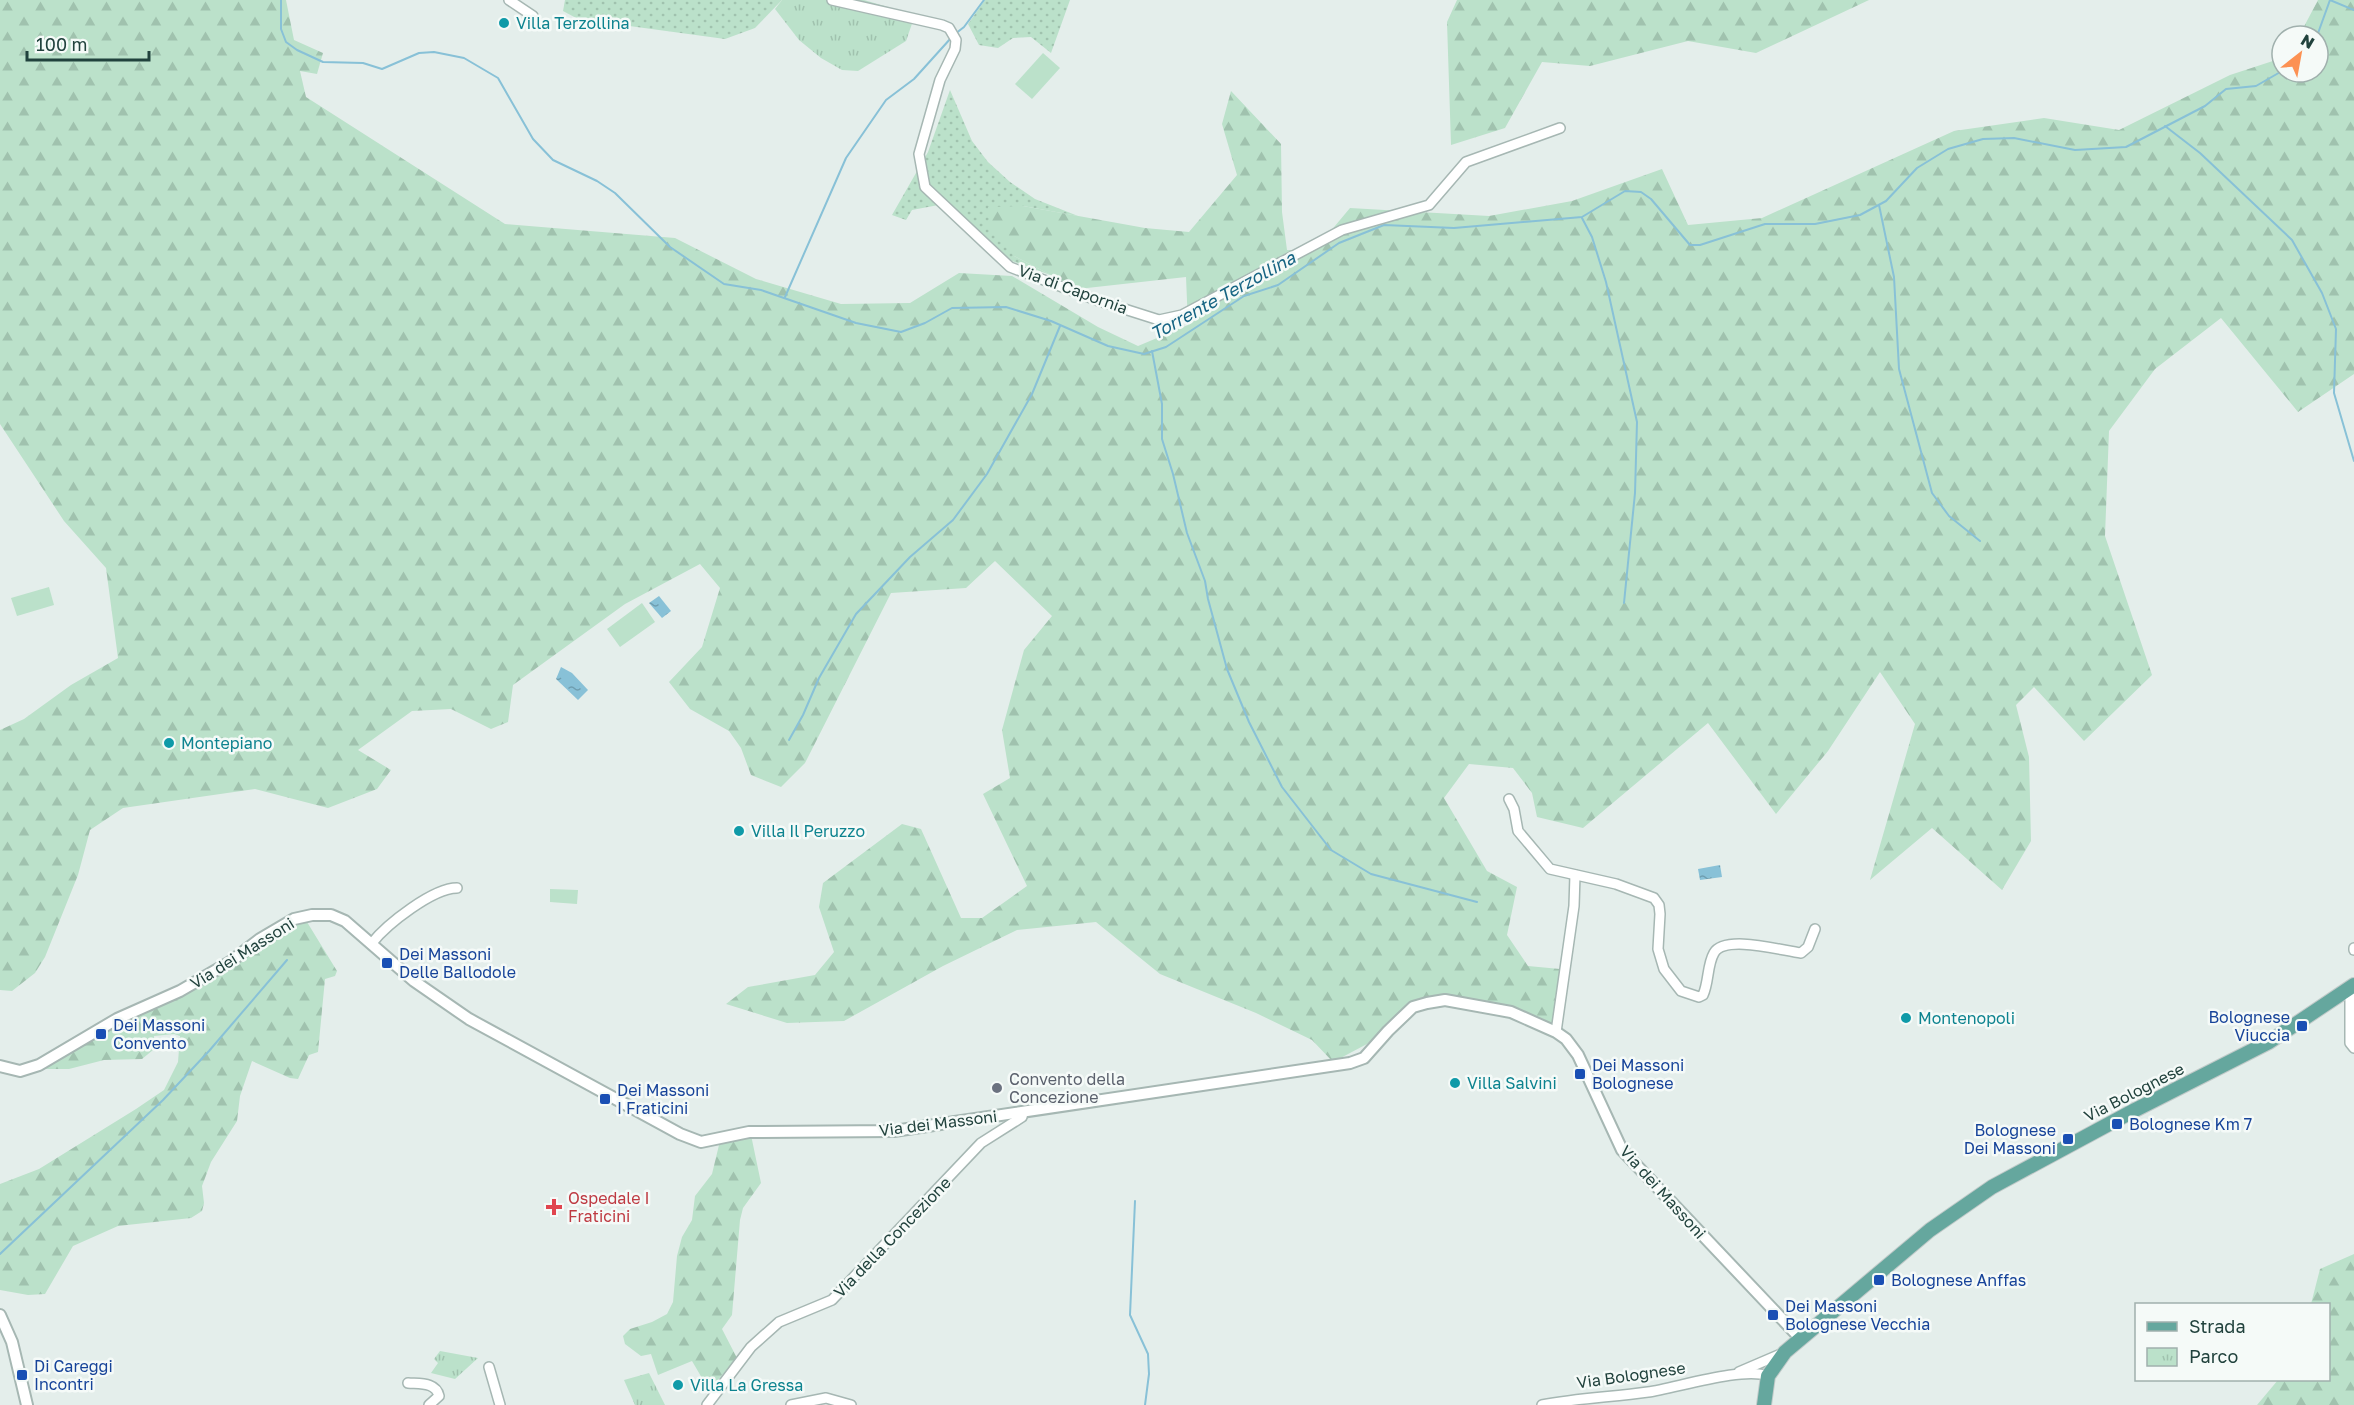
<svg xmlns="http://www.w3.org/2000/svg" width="2354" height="1405" viewBox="0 0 2354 1405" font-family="'Golos Text',sans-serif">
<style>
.grass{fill:url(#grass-dots)}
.forest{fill:url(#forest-firs)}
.park{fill:url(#park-tufts)}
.pitch{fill:#bbe1ca}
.water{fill:url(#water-ripples)}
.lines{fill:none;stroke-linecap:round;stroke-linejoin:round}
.stream{stroke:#88c1d7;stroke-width:2}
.minor-casing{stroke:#a6b7b3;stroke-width:12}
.tertiary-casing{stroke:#a6b7b3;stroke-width:14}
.primary-casing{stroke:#c1cac9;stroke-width:16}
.minor{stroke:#fff;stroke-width:9}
.tertiary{stroke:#fff;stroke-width:10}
.primary{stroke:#65a79e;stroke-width:14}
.culture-dot{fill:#0f9aa8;stroke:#f5faf8;stroke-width:2}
.transit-dot{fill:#1a4fb4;stroke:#f5faf8;stroke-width:2}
.worship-dot{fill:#6b7280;stroke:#f5faf8;stroke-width:2}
.health-dot{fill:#e0444e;stroke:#f5faf8;stroke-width:2}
.labels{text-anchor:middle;stroke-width:5;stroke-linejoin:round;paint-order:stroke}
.culture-label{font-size:16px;fill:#0d838f;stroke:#f5faf8;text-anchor:start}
.street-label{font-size:16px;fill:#21423d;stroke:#f5faf8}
.transit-label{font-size:16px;fill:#164399;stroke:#f5faf8;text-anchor:start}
.worship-label{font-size:16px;fill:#5b616d;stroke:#f5faf8;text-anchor:start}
.health-label{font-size:16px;fill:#be3a42;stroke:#f5faf8;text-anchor:start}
.water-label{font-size:18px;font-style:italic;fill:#166483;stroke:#f5faf8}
</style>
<defs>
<pattern id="grass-dots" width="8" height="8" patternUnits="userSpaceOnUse" patternTransform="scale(1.5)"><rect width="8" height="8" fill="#bbe1ca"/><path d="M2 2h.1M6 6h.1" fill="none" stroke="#a0c2ae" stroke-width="1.8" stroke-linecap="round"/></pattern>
<pattern id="forest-firs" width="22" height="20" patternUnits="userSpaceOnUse" patternTransform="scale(1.5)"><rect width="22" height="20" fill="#bbe1ca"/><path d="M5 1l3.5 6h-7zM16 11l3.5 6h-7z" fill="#a0c2ae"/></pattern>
<pattern id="park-tufts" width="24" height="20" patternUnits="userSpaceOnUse" patternTransform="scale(1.5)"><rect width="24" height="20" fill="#bbe1ca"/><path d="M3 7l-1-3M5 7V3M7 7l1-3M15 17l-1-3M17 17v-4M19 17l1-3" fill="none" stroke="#a0c2ae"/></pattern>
<pattern id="water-ripples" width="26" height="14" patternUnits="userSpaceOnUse" patternTransform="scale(1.5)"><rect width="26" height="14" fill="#88c1d7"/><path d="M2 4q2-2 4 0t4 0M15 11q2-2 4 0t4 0" fill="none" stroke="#6f9eb0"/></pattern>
</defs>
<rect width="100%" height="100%" fill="#e4eeeb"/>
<g class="grass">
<path d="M 565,0 L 782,0 L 755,28 L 725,39 L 578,19 L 563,11 Z"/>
<path d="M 985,0 L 1070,0 L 1051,53 L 1031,37 L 1013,38 L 998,48 L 979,45 L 968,24 Z"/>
<path d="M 950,90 L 972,141 L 988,162 L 1010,182 L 1035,199 L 1078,216 L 1023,206 L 1014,256 L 1053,276 L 1012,261 L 949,203 L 912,210 L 906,220 L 892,215 L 928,152 Z"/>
</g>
<g class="forest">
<path d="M 0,0 L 286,0 L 294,40 L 323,53 L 317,74 L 300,71 L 306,97 L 505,224 L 675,238 L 756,279 L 841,304 L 910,303 L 959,273 L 1012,276 L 1098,327 L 1138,346 L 1188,325 L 1186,277 L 1078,289 L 1014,256 L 991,231 L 988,207 L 1023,206 L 1145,228 L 1189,232 L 1237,175 L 1222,124 L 1231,91 L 1281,144 L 1282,212 L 1287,250 L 1314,251 L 1350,208 L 1489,216 L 1572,201 L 1662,169 L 1688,225 L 1762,218 L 1954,131 L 2044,118 L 2119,130 L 2230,75 L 2282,58 L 2282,72 L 2318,72 L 2318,36 L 2299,36 L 2318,0 L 2354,0 L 2354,374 L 2298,412 L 2221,318 L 2155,369 L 2109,431 L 2105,536 L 2152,675 L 2084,741 L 2034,687 L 2016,705 L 2029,757 L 2031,841 L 2002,890 L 1932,828 L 1870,880 L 1915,724 L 1880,672 L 1828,751 L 1776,814 L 1708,723 L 1583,828 L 1537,817 L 1532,793 L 1513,768 L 1469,764 L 1444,798 L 1487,871 L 1517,887 L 1507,935 L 1528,966 L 1560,969 L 1553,1026 L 1504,1004 L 1416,999 L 1367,1044 L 1333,1062 L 1312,1040 L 1256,1013 L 1160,974 L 1096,922 L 1017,930 L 943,966 L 844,1021 L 787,1023 L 726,1004 L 748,987 L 815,975 L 834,952 L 819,907 L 823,883 L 902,824 L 921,829 L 961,918 L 982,918 L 1027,886 L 983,794 L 1010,778 L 1002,730 L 1024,650 L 1052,616 L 995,561 L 966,588 L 891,593 L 805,763 L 781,787 L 751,775 L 741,748 L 729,731 L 690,709 L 669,682 L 702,647 L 720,588 L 700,564 L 625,604 L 513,685 L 508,722 L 491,729 L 451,709 L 412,711 L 358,750 L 391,770 L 377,789 L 328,808 L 255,789 L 123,808 L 90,830 L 78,875 L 45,957 L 35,973 L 12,991 L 0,990 L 0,730 L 24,719 L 71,685 L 118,658 L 106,568 L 64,521 L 0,424 Z"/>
<path d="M 1457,0 L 1869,0 L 1756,53 L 1688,41 L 1590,66 L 1542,62 L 1505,128 L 1451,145 L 1447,22 Z"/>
<path d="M 307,922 L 337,971 L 335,976 L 325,979 L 318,1052 L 309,1055 L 298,1079 L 290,1078 L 252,1061 L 240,1096 L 237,1121 L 211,1162 L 202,1186 L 204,1203 L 202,1211 L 191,1218 L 118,1226 L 73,1246 L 45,1294 L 28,1295 L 0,1290 L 0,1184 L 39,1169 L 136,1109 L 164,1090 L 178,1062 L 180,1036 L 174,1034 L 154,1036 L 153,1050 L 142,1059 L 104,1060 L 69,1069 L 42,1069 L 44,1067 L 119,1024 L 194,989 L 259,945 L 288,928 Z"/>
<path d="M 751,1135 L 761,1183 L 743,1208 L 740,1220 L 732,1315 L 722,1329 L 737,1358 L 709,1390 L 692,1361 L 658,1375 L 651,1354 L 641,1356 L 625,1344 L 623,1336 L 630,1329 L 652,1322 L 667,1314 L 673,1302 L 677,1256 L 682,1237 L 692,1220 L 695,1196 L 712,1174 L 719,1145 Z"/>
<path d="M 2354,1254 L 2354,1405 L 2257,1405 L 2278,1380 L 2328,1380 L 2328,1304 L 2311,1304 L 2320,1269 Z"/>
</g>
<g class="park">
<path d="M 782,0 L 864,0 L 915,15 L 906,41 L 858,71 L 842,70 L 821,58 L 799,40 L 775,9 Z"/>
<path d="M 440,1351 L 478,1358 L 455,1379 L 431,1373 L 438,1363 L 434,1359 Z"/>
<path d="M 649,1373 L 665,1405 L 635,1405 L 624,1380 Z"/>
</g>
<g class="pitch">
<path d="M 1043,53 L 1060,68 L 1032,99 L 1015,84 Z"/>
<path d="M 49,587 L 54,605 L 17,616 L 11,598 Z"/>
<path d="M 642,603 L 655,622 L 620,647 L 607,629 Z"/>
<path d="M 550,889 L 578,890 L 577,904 L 550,902 Z"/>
</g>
<g class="water">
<path d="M 659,596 L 671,611 L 662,618 L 649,603 Z"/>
<path d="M 561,667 L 572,673 L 588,690 L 578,700 L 556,679 Z"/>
<path d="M 1720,865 L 1722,877 L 1700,880 L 1698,869 Z"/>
</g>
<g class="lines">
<g class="stream">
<path d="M 281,0 L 281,29 L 286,42 L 297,50 L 323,62 L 363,63 L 382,69 L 419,53 L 434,52 L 464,58 L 498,78 L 533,139 L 553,160 L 597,181 L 615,193 L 670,247 L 724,284 L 761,290 L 856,323 L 901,332 L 925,323 L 952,308 L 1006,307 L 1051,321 L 1108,346 L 1144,354 L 1166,347 L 1244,296 L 1278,285 L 1339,243 L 1384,225 L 1454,228 L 1582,217 L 1625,191 L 1641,192 L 1651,199 L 1690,245 L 1700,245 L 1765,224 L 1815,224 L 1860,215 L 1886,201 L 1917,168 L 1948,149 L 1983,139 L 2014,138 L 2075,150 L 2126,147 L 2205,106 L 2226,89 L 2256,86 L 2282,71"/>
<path d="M 2330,0 L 2354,10"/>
<path d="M 955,34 L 964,27 L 984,0"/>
<path d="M 2317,36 L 2330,0"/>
<path d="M 2165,126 L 2200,153 L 2292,240 L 2322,293 L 2336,329 L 2334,393 L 2354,461"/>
<path d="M 1879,205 L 1894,277 L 1899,369 L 1932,493 L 1949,516 L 1980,541"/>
<path d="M 1582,218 L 1592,237 L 1606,282 L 1637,422 L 1635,493 L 1624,603"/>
<path d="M 785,297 L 846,158 L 886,100 L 914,79 L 951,38"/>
<path d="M 1152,351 L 1162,404 L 1162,439 L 1173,474 L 1187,533 L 1205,581 L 1208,599 L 1227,669 L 1249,722 L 1282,787 L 1331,850 L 1371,874 L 1477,902"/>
<path d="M 789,740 L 803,715 L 819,678 L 856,614 L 910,557 L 953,520 L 987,474 L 1032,394 L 1060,326"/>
<path d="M 1135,1201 L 1130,1315 L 1148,1354 L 1149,1374 L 1145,1405"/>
<path d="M 0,1254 L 163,1100 L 209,1051 L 287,960"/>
</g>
<g class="minor-casing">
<g id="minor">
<path d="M 509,0 L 533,16"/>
<path d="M 832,0 L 942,25 L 949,28 L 956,40 L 955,49 L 940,80 L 919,154 L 925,187 L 1010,267 L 1096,300 L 1159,320 L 1182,315 L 1342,230 L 1429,205 L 1466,162 L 1560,128"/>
<path d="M 1509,799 L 1514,809 L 1518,831 L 1550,869 L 1616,884 L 1654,898 L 1659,905 L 1660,914 L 1658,949 L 1664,969 L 1681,991 L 1699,997 L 1703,995 C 1709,982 1707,965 1714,953 C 1725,934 1783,951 1801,953 L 1808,947 L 1815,929"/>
<path d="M 372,943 C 387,924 433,888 457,888"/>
<path d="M 2354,948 L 2354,950"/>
<path d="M 2350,987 L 2350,1043 L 2354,1048"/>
<path d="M 1556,1032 L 1574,906 L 1575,875"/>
<path d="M 489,1367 L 500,1405"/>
<path d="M 1739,1372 L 1781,1354"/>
<path d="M 408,1383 C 420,1384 436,1382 439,1396 L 429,1405"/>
<path d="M 707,1405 L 751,1347 L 779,1322 L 832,1300 L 981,1143 L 1022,1117 L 1023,1113"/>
<path d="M 791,1405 L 826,1398 L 851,1405"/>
<path d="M 1542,1405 C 1577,1398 1613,1397 1648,1392 C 1676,1388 1744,1366 1768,1376"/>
</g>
</g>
<g class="tertiary-casing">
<g id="tertiary">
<path d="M 0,1066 L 20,1071 L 39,1065 L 117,1019 L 180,991 L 230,962 L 260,939 L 294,919 L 312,915 L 331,915 L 345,921 L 414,981 L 469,1019 L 680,1134 L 701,1142 L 749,1132 L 894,1131 L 1350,1063 L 1364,1058 L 1388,1031 L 1413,1007 L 1427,1003 L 1445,1000 L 1511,1012 L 1556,1032 L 1566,1039 L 1578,1055 L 1622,1150 L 1800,1338"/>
<path d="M 0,1315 L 12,1342 L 27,1405"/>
</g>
</g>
<g class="primary-casing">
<path id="primary" d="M 1764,1405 L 1768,1376 L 1785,1352 L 1930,1230 L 1992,1187 L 2135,1110 L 2269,1042 L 2354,985"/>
</g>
<use href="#minor" class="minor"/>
<use href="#tertiary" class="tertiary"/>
<use href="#primary" class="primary"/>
</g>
<g class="culture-dot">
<circle cx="504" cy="23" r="6"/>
<circle cx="169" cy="743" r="6"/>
<circle cx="739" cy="831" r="6"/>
<circle cx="1906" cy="1018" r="6"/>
<circle cx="1455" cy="1083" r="6"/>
<circle cx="678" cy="1385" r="6"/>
</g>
<g class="transit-dot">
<rect x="381" y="957" width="12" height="12" rx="3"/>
<rect x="2296" y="1020" width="12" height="12" rx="3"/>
<rect x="95" y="1028" width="12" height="12" rx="3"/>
<rect x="1574" y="1068" width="12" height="12" rx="3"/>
<rect x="599" y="1093" width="12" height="12" rx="3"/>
<rect x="2111" y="1118" width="12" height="12" rx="3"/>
<rect x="2062" y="1133" width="12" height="12" rx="3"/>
<rect x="1873" y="1274" width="12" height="12" rx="3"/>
<rect x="1767" y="1309" width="12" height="12" rx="3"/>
<rect x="16" y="1369" width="12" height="12" rx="3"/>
</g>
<circle class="worship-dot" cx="997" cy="1088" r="6"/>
<path class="health-dot" d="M551 1198h6v6h6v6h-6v6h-6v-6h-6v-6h6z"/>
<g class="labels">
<g class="culture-label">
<text x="516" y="29">Villa Terzollina</text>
<text x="181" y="749">Montepiano</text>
<text x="751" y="837">Villa Il Peruzzo</text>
<text x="1918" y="1024">Montenopoli</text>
<text x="1467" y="1089">Villa Salvini</text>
<text x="690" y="1391">Villa La Gressa</text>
</g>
<g class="street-label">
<text transform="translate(1073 289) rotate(20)" y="6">Via di Capornia</text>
<text transform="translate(242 953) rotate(-32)" y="6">Via dei Massoni</text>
<text transform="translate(2134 1092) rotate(-27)" y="6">Via Bolognese</text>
<text transform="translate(938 1123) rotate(-7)" y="6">Via dei Massoni</text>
<text transform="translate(1663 1192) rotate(48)" y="6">Via dei Massoni</text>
<text transform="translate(892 1237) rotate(-46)" y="6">Via della Concezione</text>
<text transform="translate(1631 1375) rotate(-8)" y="6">Via Bolognese</text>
</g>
<g class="transit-label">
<text x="399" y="960">Dei Massoni<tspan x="399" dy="18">Delle Ballodole</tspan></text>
<text x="2290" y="1023" text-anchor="end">Bolognese<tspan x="2290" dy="18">Viuccia</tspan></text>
<text x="113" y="1031">Dei Massoni<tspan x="113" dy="18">Convento</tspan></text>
<text x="1592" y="1071">Dei Massoni<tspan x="1592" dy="18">Bolognese</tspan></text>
<text x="617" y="1096">Dei Massoni<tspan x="617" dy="18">I Fraticini</tspan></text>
<text x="2129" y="1130">Bolognese Km 7</text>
<text x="2056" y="1136" text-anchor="end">Bolognese<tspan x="2056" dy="18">Dei Massoni</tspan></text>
<text x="1891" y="1286">Bolognese Anffas</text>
<text x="1785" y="1312">Dei Massoni<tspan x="1785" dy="18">Bolognese Vecchia</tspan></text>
<text x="34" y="1372">Di Careggi<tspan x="34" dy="18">Incontri</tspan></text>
</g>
<g class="worship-label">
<text x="1009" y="1085">Convento della<tspan x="1009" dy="18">Concezione</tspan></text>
</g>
<g class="health-label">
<text x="568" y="1204">Ospedale I<tspan x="568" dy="18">Fraticini</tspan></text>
</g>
<g class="water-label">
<text transform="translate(1223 296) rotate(-29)" y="6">Torrente Terzollina</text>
</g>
</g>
<rect x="2135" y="1303" width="195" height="78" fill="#f5faf8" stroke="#a0b0ad" stroke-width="1.5"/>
<rect x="2147" y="1322" width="30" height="9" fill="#65a79e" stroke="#a0b0ad" stroke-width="1.5"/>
<text x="2189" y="1333" font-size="18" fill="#21423d">Strada</text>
<rect x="2147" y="1348" width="30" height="18" fill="url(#park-tufts)" stroke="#a0b0ad" stroke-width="1.5"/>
<text x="2189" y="1363" font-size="18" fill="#21423d">Parco</text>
<g transform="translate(2300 54) rotate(31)"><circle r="28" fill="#f5faf8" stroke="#a0b0ad" stroke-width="1.5"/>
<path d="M0-4.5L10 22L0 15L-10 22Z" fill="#fc9153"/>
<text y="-9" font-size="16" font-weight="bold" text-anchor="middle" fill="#21423d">N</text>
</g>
<path d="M27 51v9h122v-9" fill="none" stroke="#21423d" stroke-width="3"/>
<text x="36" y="51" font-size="18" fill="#21423d" stroke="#f5faf8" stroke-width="4.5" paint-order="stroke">100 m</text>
</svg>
